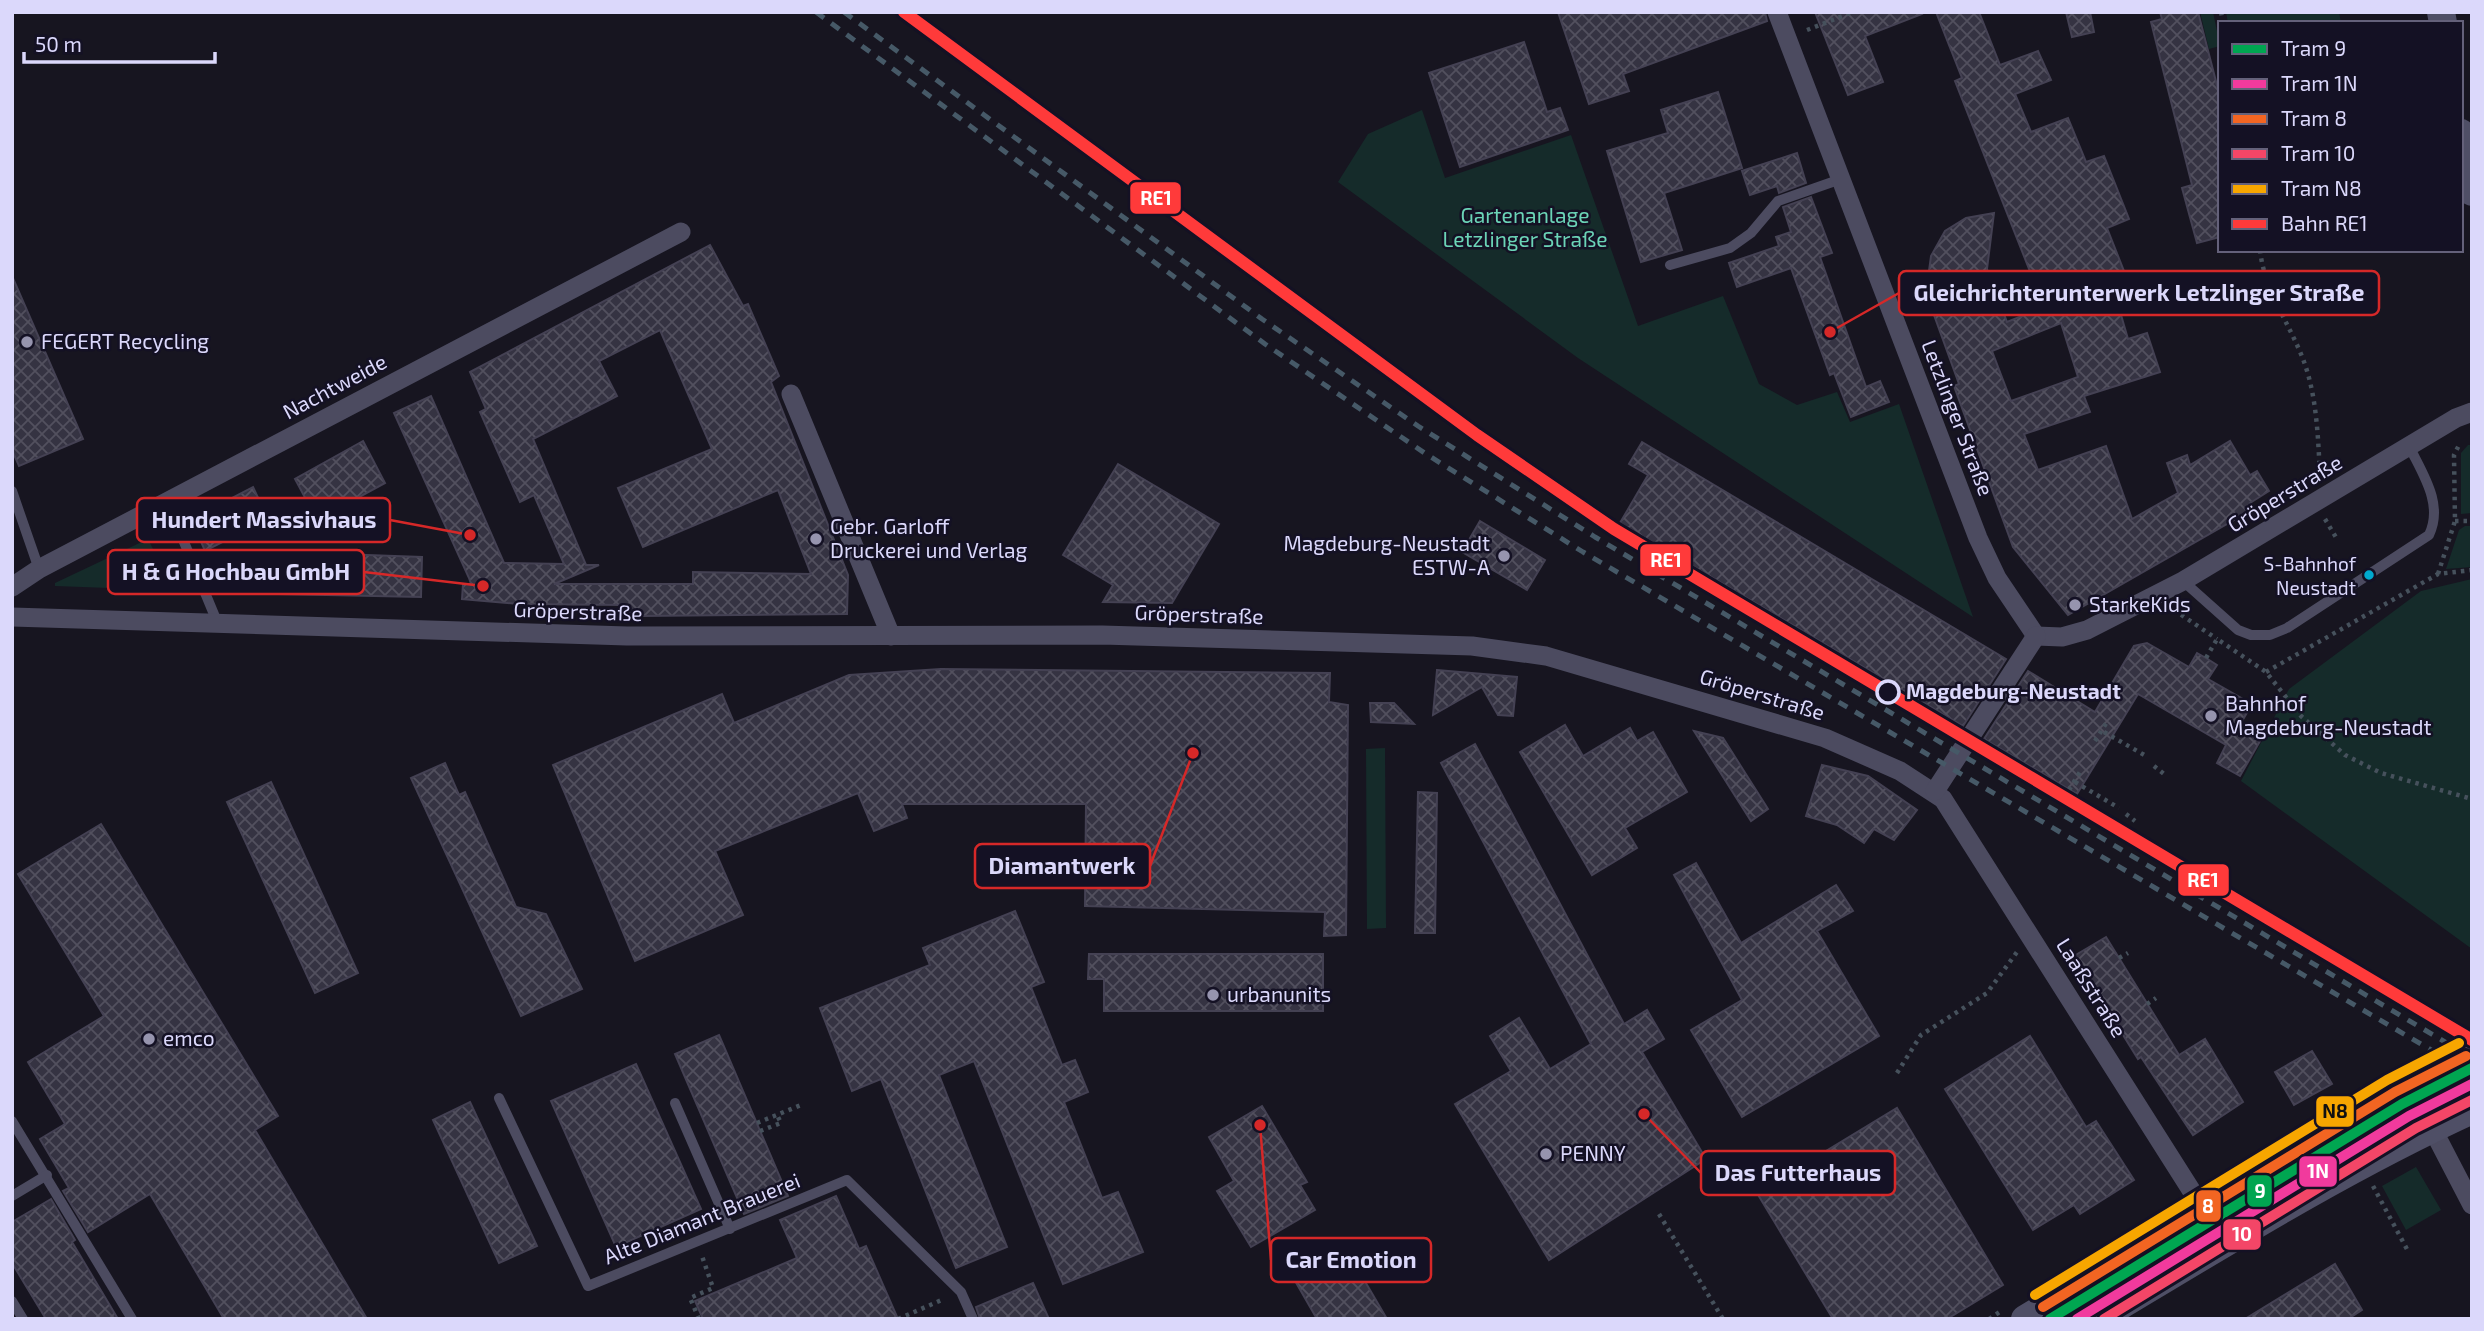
<svg xmlns="http://www.w3.org/2000/svg" width="2484" height="1331" viewBox="0 0 2484 1331" font-family="'Exo 2',sans-serif">
<style>
.green{fill:#152b2a}
.building{fill:url(#building-cross-hatch);stroke:#444153;stroke-width:2;fill-rule:evenodd}
.lines{fill:none;stroke-linecap:round;stroke-linejoin:round}
.path{stroke:#46515c;stroke-width:4.5;stroke-dasharray:3.5 5;stroke-linecap:butt}
.lane{stroke:#4c4b60;stroke-width:10}
.street{stroke:#4c4b60;stroke-width:19}
.secondary{stroke:#4f4f66;stroke-width:28}
.rail{stroke:#465967;stroke-width:5;stroke-dasharray:10 9;stroke-linecap:butt}
.rail-1-casing{stroke:#141124;stroke-width:18}
.rail-1{stroke:#ff3a3a;stroke-width:12}
.tram-1-casing{stroke:#141124;stroke-width:16}
.tram-2-casing{stroke:#141124;stroke-width:16}
.tram-3-casing{stroke:#141124;stroke-width:16}
.tram-4-casing{stroke:#141124;stroke-width:16}
.tram-5-casing{stroke:#141124;stroke-width:16}
.tram-1{stroke:#00a651;stroke-width:10}
.tram-2{stroke:#f13a9d;stroke-width:10}
.tram-3{stroke:#f26522;stroke-width:10}
.tram-4{stroke:#f34667;stroke-width:10}
.tram-5{stroke:#f7a600;stroke-width:10}
.poi-dot{fill:#9694ae;stroke:#141124;stroke-width:2.5}
.bus-dot{fill:#00a9ce;stroke:#141124;stroke-width:2.5}
.stop-dot{fill:#141124;stroke:#dbd8fb;stroke-width:3.5}
.labels{text-anchor:middle;stroke-width:5;stroke-linejoin:round;paint-order:stroke}
.bus-label{font-size:19px;fill:#dbd8fb;stroke:#141124;text-anchor:end}
.park-label{font-size:21px;fill:#6bd4b7;stroke:#141124}
.poi-label{font-size:21px;fill:#dbd8fb;stroke:#141124;text-anchor:start}
.street-label{font-size:21px;fill:#dbd8fb;stroke:#141124}
.stop-label{font-size:21px;font-weight:bold;fill:#dbd8fb;stroke:#141124;text-anchor:start}
.leader{fill:none;stroke:#d62828;stroke-width:2.5}
.callout-dot{fill:#d62828;stroke:#141124;stroke-width:2.5}
.callout{fill:#141124;stroke:#d62828;stroke-width:2.5}
.callout-label{font-size:23px;text-anchor:middle;font-weight:bold;fill:#dbd8fb}
.line-badge{stroke:#141124;stroke-width:2.5}
.badge-label{font-size:19px;text-anchor:middle;font-weight:bold;fill:#fff}
.pale-badge-label{font-size:19px;text-anchor:middle;font-weight:bold;fill:#111}
</style>
<defs>
<pattern id="building-cross-hatch" width="8" height="8" patternUnits="userSpaceOnUse" patternTransform="scale(1.75)"><rect width="8" height="8" fill="#353342"/><path d="M0 0l8 8M0 8l8-8" fill="none" stroke="#52505e"/></pattern>
</defs>
<rect width="100%" height="100%" fill="#171520"/>
<g class="green">
<path d="M 2200,12 L 2213,12 L 2220,46 L 2209,49 Z"/>
<path d="M 2226,12 L 2339,12 L 2341,23 L 2228,23 Z"/>
<path d="M 1422,110 L 1445,178 L 1571,135 L 1638,326 L 1723,296 L 1759,384 L 1797,405 L 1837,392 L 1850,422 L 1899,404 L 1973,617 L 1578,358 L 1338,182 L 1368,134 Z"/>
<path d="M 2468,445 L 2472,445 L 2472,513 L 2461,514 L 2461,453 Z"/>
<path d="M 2465,526 L 2472,526 L 2472,567 L 2446,569 L 2459,530 Z"/>
<path d="M 148,539 L 158,559 L 176,551 L 191,591 L 55,586 L 55,583 Z"/>
<path d="M 2472,579 L 2472,949 L 2241,781 L 2289,689 L 2421,591 Z"/>
<path d="M 1385,748 L 1386,928 L 1367,929 L 1366,749 Z"/>
<path d="M 2416,1167 L 2441,1210 L 2406,1230 L 2382,1186 Z"/>
</g>
<g class="building">
<path d="M 1558,12 L 1765,12 L 1767,21 L 1623,74 L 1629,91 L 1589,104 Z"/>
<path d="M 1815,12 L 1921,12 L 1922,14 L 1865,36 L 1883,82 L 1848,95 Z"/>
<path d="M 1936,12 L 1979,12 L 2000,65 L 2038,51 L 2051,80 L 2015,94 L 2031,132 L 2068,118 L 2086,162 L 2104,156 L 2129,219 L 2107,228 L 2133,294 L 2117,301 L 2128,339 L 2147,333 L 2160,372 L 2084,396 L 2090,412 L 2024,434 L 2038,470 L 2106,446 L 2132,519 L 2178,493 L 2167,463 L 2187,455 L 2190,465 L 2230,441 L 2250,475 L 2257,471 L 2269,491 L 2250,503 L 2253,509 L 2068,615 L 2013,547 L 1954,386 L 1959,384 L 1926,293 L 1931,256 L 1945,231 L 1966,218 L 1994,213 L 1987,269 L 2007,322 L 2044,307 L 1955,81 L 1962,78 ZM 2061,323 L 2078,377 L 2011,401 L 1992,351 Z"/>
<path d="M 2066,12 L 2090,12 L 2094,32 L 2072,37 Z"/>
<path d="M 2160,12 L 2198,12 L 2220,97 L 2220,237 L 2197,243 L 2182,188 L 2192,185 L 2151,22 L 2162,19 Z"/>
<path d="M 1524,42 L 1547,112 L 1560,108 L 1568,130 L 1460,167 L 1429,73 Z"/>
<path d="M 1718,92 L 1742,168 L 1664,193 L 1682,250 L 1641,262 L 1607,151 L 1668,133 L 1661,110 Z"/>
<path d="M 1797,153 L 1806,183 L 1779,193 L 1777,186 L 1750,195 L 1742,171 Z"/>
<path d="M 1811,197 L 1832,253 L 1820,257 L 1866,387 L 1880,381 L 1889,402 L 1851,417 L 1834,373 L 1830,375 L 1791,268 L 1737,287 L 1729,263 L 1779,246 L 1776,237 L 1791,232 L 1783,207 Z"/>
<path d="M 710,245 L 743,306 L 748,304 L 779,376 L 771,382 L 848,575 L 847,614 L 642,616 L 625,611 L 623,605 L 519,604 L 462,599 L 463,584 L 471,584 L 469,578 L 394,413 L 431,396 L 504,563 L 564,564 L 534,495 L 520,502 L 480,412 L 486,409 L 470,372 ZM 660,330 L 712,449 L 618,488 L 643,547 L 778,490 L 811,574 L 693,572 L 693,584 L 554,584 L 599,565 L 586,565 L 533,439 L 617,396 L 599,361 Z"/>
<path d="M 12,276 L 83,439 L 19,466 L 12,450 Z"/>
<path d="M 363,441 L 385,483 L 317,520 L 295,479 Z"/>
<path d="M 1642,442 L 2006,659 L 1963,726 L 1620,523 L 1648,475 L 1629,464 Z"/>
<path d="M 1118,464 L 1219,524 L 1172,603 L 1103,602 L 1113,585 L 1063,555 Z"/>
<path d="M 253,487 L 268,519 L 205,551 L 195,528 L 201,514 Z"/>
<path d="M 1480,521 L 1545,560 L 1527,590 L 1462,552 Z"/>
<path d="M 339,554 L 422,557 L 421,597 L 227,593 L 220,588 L 208,559 L 339,561 Z"/>
<path d="M 2147,643 L 2189,667 L 2197,653 L 2206,658 L 2217,665 L 2208,679 L 2252,704 L 2238,728 L 2260,741 L 2240,776 L 2217,763 L 2226,745 L 2138,694 L 2077,794 L 1984,739 L 2028,671 L 2095,712 L 2134,646 Z"/>
<path d="M 941,669 L 1330,673 L 1329,702 L 1348,705 L 1346,935 L 1324,936 L 1325,912 L 1085,906 L 1086,804 L 902,804 L 907,818 L 874,831 L 858,793 L 715,851 L 743,915 L 635,961 L 553,765 L 722,694 L 734,723 L 849,675 Z"/>
<path d="M 1437,670 L 1517,677 L 1513,716 L 1498,715 L 1482,687 L 1433,715 Z"/>
<path d="M 1370,703 L 1394,703 L 1414,724 L 1371,722 Z"/>
<path d="M 1565,725 L 1583,756 L 1630,728 L 1637,741 L 1653,732 L 1687,792 L 1625,828 L 1637,848 L 1592,875 L 1520,752 Z"/>
<path d="M 1694,731 L 1723,738 L 1768,809 L 1751,821 Z"/>
<path d="M 1475,744 L 1624,1024 L 1647,1010 L 1664,1039 L 1642,1052 L 1706,1159 L 1549,1260 L 1455,1104 L 1511,1071 L 1490,1036 L 1519,1018 L 1550,1069 L 1591,1044 L 1441,763 Z"/>
<path d="M 445,763 L 459,795 L 465,792 L 516,907 L 546,914 L 582,989 L 521,1016 L 411,778 Z"/>
<path d="M 1822,765 L 1868,776 L 1917,810 L 1894,840 L 1874,829 L 1864,843 L 1837,825 L 1806,816 Z"/>
<path d="M 271,782 L 358,973 L 315,993 L 227,802 Z"/>
<path d="M 1418,792 L 1437,793 L 1435,933 L 1415,933 Z"/>
<path d="M 101,824 L 278,1116 L 255,1130 L 367,1319 L 224,1319 L 150,1194 L 88,1232 L 63,1191 L 69,1188 L 40,1139 L 65,1124 L 28,1062 L 104,1016 L 18,874 Z"/>
<path d="M 1696,863 L 1741,943 L 1836,885 L 1853,911 L 1817,931 L 1879,1036 L 1742,1117 L 1691,1030 L 1742,1000 L 1674,875 Z"/>
<path d="M 1015,911 L 1044,982 L 1031,987 L 1062,1065 L 1075,1060 L 1088,1092 L 1064,1102 L 1102,1198 L 1118,1192 L 1143,1252 L 1063,1284 L 974,1061 L 939,1075 L 1007,1247 L 956,1268 L 881,1079 L 852,1091 L 820,1008 L 930,965 L 923,948 Z"/>
<path d="M 2106,937 L 2179,1055 L 2205,1039 L 2243,1102 L 2193,1135 L 2141,1057 L 2138,1059 L 2074,956 Z"/>
<path d="M 1089,954 L 1323,954 L 1323,1011 L 1104,1011 L 1104,979 L 1088,979 Z"/>
<path d="M 719,1035 L 788,1196 L 744,1214 L 675,1054 Z"/>
<path d="M 2030,1036 L 2086,1127 L 2096,1121 L 2134,1180 L 2080,1214 L 2074,1205 L 2033,1230 L 1945,1089 Z"/>
<path d="M 2312,1051 L 2332,1084 L 2294,1105 L 2275,1072 Z"/>
<path d="M 636,1064 L 701,1209 L 616,1247 L 551,1101 Z"/>
<path d="M 470,1102 L 537,1246 L 499,1263 L 433,1120 Z"/>
<path d="M 1262,1106 L 1307,1182 L 1300,1185 L 1315,1210 L 1251,1247 L 1217,1191 L 1234,1181 L 1209,1137 Z"/>
<path d="M 1897,1108 L 2003,1285 L 1947,1319 L 1833,1319 L 1757,1193 Z"/>
<path d="M 836,1196 L 859,1249 L 866,1246 L 898,1319 L 703,1319 L 695,1301 L 797,1258 L 780,1220 Z"/>
<path d="M 51,1199 L 75,1240 L 72,1242 L 118,1319 L 46,1319 L 12,1263 L 12,1222 Z"/>
<path d="M 1346,1249 L 1387,1319 L 1317,1319 L 1294,1279 Z"/>
<path d="M 2335,1264 L 2362,1310 L 2348,1319 L 2245,1319 Z"/>
<path d="M 1033,1283 L 1049,1319 L 980,1319 L 976,1307 Z"/>
</g>
<g class="lines">
<g class="path">
<path d="M 2221,12 L 2223,23"/>
<path d="M 1807,30 L 1853,12"/>
<path d="M 2260,250 C 2264,289 2289,323 2303,359 C 2317,396 2318,437 2320,476"/>
<path d="M 2325,519 L 2337,539"/>
<path d="M 2455,521 L 2472,521"/>
<path d="M 2438,574 L 2455,521 L 2454,455 L 2460,443"/>
<path d="M 2174,610 L 2217,639"/>
<path d="M 2206,658 L 2217,639 L 2266,672 L 2301,716 L 2345,755 L 2381,773 L 2472,799"/>
<path d="M 2266,672 L 2438,574 L 2472,570"/>
<path d="M 2104,732 L 2146,756"/>
<path d="M 2095,741 L 2107,722"/>
<path d="M 2154,766 L 2164,774"/>
<path d="M 2075,782 L 2119,808"/>
<path d="M 2069,790 L 2080,772"/>
<path d="M 2126,814 L 2135,821"/>
<path d="M 2119,958 L 2128,953"/>
<path d="M 2147,1004 L 2156,998"/>
<path d="M 1897,1073 L 1921,1035 L 1987,993 L 2017,952"/>
<path d="M 757,1123 L 801,1105"/>
<path d="M 760,1131 L 781,1123 L 777,1115"/>
<path d="M 2373,1186 L 2409,1253"/>
<path d="M 1659,1214 L 1723,1319"/>
<path d="M 699,1319 L 690,1298 L 713,1288 L 702,1256"/>
<path d="M 898,1319 L 944,1299"/>
<path d="M 1989,1319 L 2001,1311"/>
</g>
<g class="lane">
<path d="M 1670,265 L 1730,248 L 1751,233 L 1778,201 L 1841,179"/>
<path d="M 12,491 L 39,569"/>
<path d="M 167,501 L 218,624"/>
<path d="M 2183,581 L 2238,630 L 2251,635 L 2270,635 L 2287,628 L 2429,535 C 2444,504 2422,473 2409,446"/>
<path d="M 499,1098 L 588,1286 L 847,1180 L 961,1292 L 973,1319"/>
<path d="M 675,1103 L 730,1229"/>
<path d="M 12,1121 L 132,1319"/>
<path d="M 12,1196 L 47,1175"/>
<path d="M 12,1301 L 23,1319"/>
</g>
<g class="street">
<path d="M 1777,12 L 1978,538 L 1997,578 L 2036,636"/>
<path d="M 791,394 L 891,636"/>
<path d="M 12,587 L 39,569 L 681,232"/>
<path d="M 12,617 L 627,636 L 1102,635 L 1472,646 L 1546,656 L 1825,738 L 1900,771 L 1943,799 L 2205,1212"/>
<path d="M 2036,636 L 2062,637 L 2087,630 L 2183,581 L 2456,418 L 2472,412"/>
<path d="M 1935,791 L 2036,636"/>
<path d="M 2432,1128 L 2472,1205"/>
</g>
<g class="secondary">
<path d="M 2441,12 L 2443,23"/>
<path d="M 2461,133 L 2472,192"/>
<path d="M 2025,1319 L 2430,1075 L 2472,1054"/>
<path d="M 2098,1319 C 2220,1246 2343,1169 2472,1110"/>
</g>
<g class="rail">
<path d="M 816,12 L 1265,344 L 1426,454 L 1583,552 L 2472,1074"/>
<path d="M 844,12 L 1262,319 L 1418,426 L 1595,537 L 2472,1058"/>
</g>
<g class="rail-1-casing">
<path id="rail-1" d="M 904,12 L 1477,435 L 1614,529 L 2472,1040"/>
</g>
<use href="#rail-1" class="rail-1"/>
<g class="tram-1-casing">
<path id="tram-1" d="M 2050,1319 L 2402,1104 L 2472,1068"/>
</g>
<g class="tram-2-casing">
<path id="tram-2" d="M 2077,1319 L 2409,1116 L 2472,1084"/>
</g>
<g class="tram-3-casing">
<path id="tram-3" d="M 2043,1307 L 2395,1092 L 2466,1056"/>
</g>
<g class="tram-4-casing">
<path id="tram-4" d="M 2104,1319 L 2416,1128 L 2472,1100"/>
</g>
<g class="tram-5-casing">
<path id="tram-5" d="M 2035,1295 L 2387,1080 L 2459,1043"/>
</g>
<use href="#tram-1" class="tram-1"/>
<use href="#tram-2" class="tram-2"/>
<use href="#tram-3" class="tram-3"/>
<use href="#tram-4" class="tram-4"/>
<use href="#tram-5" class="tram-5"/>
</g>
<g class="poi-dot">
<circle cx="27" cy="342" r="7"/>
<circle cx="816" cy="539" r="7"/>
<circle cx="1504" cy="556" r="7"/>
<circle cx="2075" cy="605" r="7"/>
<circle cx="2211" cy="716" r="7"/>
<circle cx="1213" cy="995" r="7"/>
<circle cx="149" cy="1039" r="7"/>
<circle cx="1546" cy="1154" r="7"/>
</g>
<circle class="bus-dot" cx="2369" cy="575" r="6"/>
<circle class="stop-dot" cx="1888" cy="692" r="11"/>
<g class="labels">
<g class="bus-label">
<text x="2356" y="571">S-Bahnhof<tspan x="2356" dy="24">Neustadt</tspan></text>
</g>
<g class="park-label">
<text x="1525" y="223">Gartenanlage<tspan x="1525" dy="24">Letzlinger Straße</tspan></text>
</g>
<g class="poi-label">
<text x="41" y="349">FEGERT Recycling</text>
<text x="830" y="534">Gebr. Garloff<tspan x="830" dy="24">Druckerei und Verlag</tspan></text>
<text x="1490" y="551" text-anchor="end">Magdeburg-Neustadt<tspan x="1490" dy="24">ESTW-A</tspan></text>
<text x="2089" y="612">StarkeKids</text>
<text x="2225" y="711">Bahnhof<tspan x="2225" dy="24">Magdeburg-Neustadt</tspan></text>
<text x="1227" y="1002">urbanunits</text>
<text x="163" y="1046">emco</text>
<text x="1560" y="1161">PENNY</text>
</g>
<g class="street-label">
<text transform="translate(335 387) rotate(-28)" y="7">Nachtweide</text>
<text transform="translate(1957 418) rotate(69)" y="7">Letzlinger Straße</text>
<text transform="translate(2285 494) rotate(-31)" y="7">Gröperstraße</text>
<text transform="translate(578 612) rotate(2)" y="7">Gröperstraße</text>
<text transform="translate(1199 615) rotate(2)" y="7">Gröperstraße</text>
<text transform="translate(1762 695) rotate(17)" y="7">Gröperstraße</text>
<text transform="translate(2091 988) rotate(58)" y="7">Laaßstraße</text>
<text transform="translate(702 1219) rotate(-22)" y="7">Alte Diamant Brauerei</text>
</g>
<g class="stop-label">
<text x="1906" y="699">Magdeburg-Neustadt</text>
</g>
</g>
<path class="leader" d="M1830 332L1899 293M470 535L390 520M483 586L364 572M1193 753L1150 866M1644 1114L1701 1173M1260 1125L1271 1260"/>
<g class="callout-dot">
<circle cx="1830" cy="332" r="7"/>
<circle cx="470" cy="535" r="7"/>
<circle cx="483" cy="586" r="7"/>
<circle cx="1193" cy="753" r="7"/>
<circle cx="1644" cy="1114" r="7"/>
<circle cx="1260" cy="1125" r="7"/>
</g>
<g class="callout">
<rect x="1899" y="271" width="480" height="44" rx="7"/>
<rect x="137" y="498" width="253" height="44" rx="7"/>
<rect x="108" y="550" width="256" height="44" rx="7"/>
<rect x="975" y="844" width="175" height="44" rx="7"/>
<rect x="1701" y="1151" width="194" height="44" rx="7"/>
<rect x="1271" y="1238" width="160" height="44" rx="7"/>
</g>
<g class="callout-label">
<text x="2139" y="301">Gleichrichterunterwerk Letzlinger Straße</text>
<text x="264" y="528">Hundert Massivhaus</text>
<text x="236" y="580">H &amp; G Hochbau GmbH</text>
<text x="1062" y="874">Diamantwerk</text>
<text x="1798" y="1181">Das Futterhaus</text>
<text x="1351" y="1268">Car Emotion</text>
</g>
<g class="line-badge">
<rect x="1129" y="181" width="53" height="34" rx="7" fill="#ff3a3a"/>
<rect x="1639" y="543" width="53" height="34" rx="7" fill="#ff3a3a"/>
<rect x="2177" y="863" width="53" height="34" rx="7" fill="#ff3a3a"/>
<rect x="2315" y="1095" width="40" height="33" rx="7" fill="#f7a600"/>
<rect x="2298" y="1155" width="40" height="33" rx="7" fill="#f13a9d"/>
<rect x="2246" y="1174" width="27" height="34" rx="7" fill="#00a651"/>
<rect x="2195" y="1189" width="27" height="34" rx="7" fill="#f26522"/>
<rect x="2222" y="1218" width="40" height="33" rx="7" fill="#f34667"/>
</g>
<g class="badge-label">
<text x="1156" y="205">RE1</text>
<text x="1666" y="567">RE1</text>
<text x="2203" y="887">RE1</text>
<text x="2318" y="1178">1N</text>
<text x="2260" y="1198">9</text>
<text x="2208" y="1213">8</text>
<text x="2242" y="1241">10</text>
</g>
<g class="pale-badge-label">
<text x="2335" y="1118">N8</text>
</g>
<rect width="2484" height="1331" fill="none" stroke="#dbd8fb" stroke-width="28"/>
<rect x="2218" y="21" width="245" height="231" fill="#141124" stroke="#64617a" stroke-width="2"/>
<rect x="2232" y="44" width="35" height="10" fill="#00a651" stroke="#64617a" stroke-width="2"/>
<text x="2281" y="56" font-size="21" fill="#dbd8fb">Tram 9</text>
<rect x="2232" y="79" width="35" height="10" fill="#f13a9d" stroke="#64617a" stroke-width="2"/>
<text x="2281" y="91" font-size="21" fill="#dbd8fb">Tram 1N</text>
<rect x="2232" y="114" width="35" height="10" fill="#f26522" stroke="#64617a" stroke-width="2"/>
<text x="2281" y="126" font-size="21" fill="#dbd8fb">Tram 8</text>
<rect x="2232" y="149" width="35" height="10" fill="#f34667" stroke="#64617a" stroke-width="2"/>
<text x="2281" y="161" font-size="21" fill="#dbd8fb">Tram 10</text>
<rect x="2232" y="184" width="35" height="10" fill="#f7a600" stroke="#64617a" stroke-width="2"/>
<text x="2281" y="196" font-size="21" fill="#dbd8fb">Tram N8</text>
<rect x="2232" y="219" width="35" height="10" fill="#ff3a3a" stroke="#64617a" stroke-width="2"/>
<text x="2281" y="231" font-size="21" fill="#dbd8fb">Bahn RE1</text>
<path d="M24 52v10h191v-10" fill="none" stroke="#dbd8fb" stroke-width="3.5"/>
<text x="35" y="52" font-size="21" fill="#dbd8fb" stroke="#141124" stroke-width="5" paint-order="stroke">50 m</text>
</svg>
